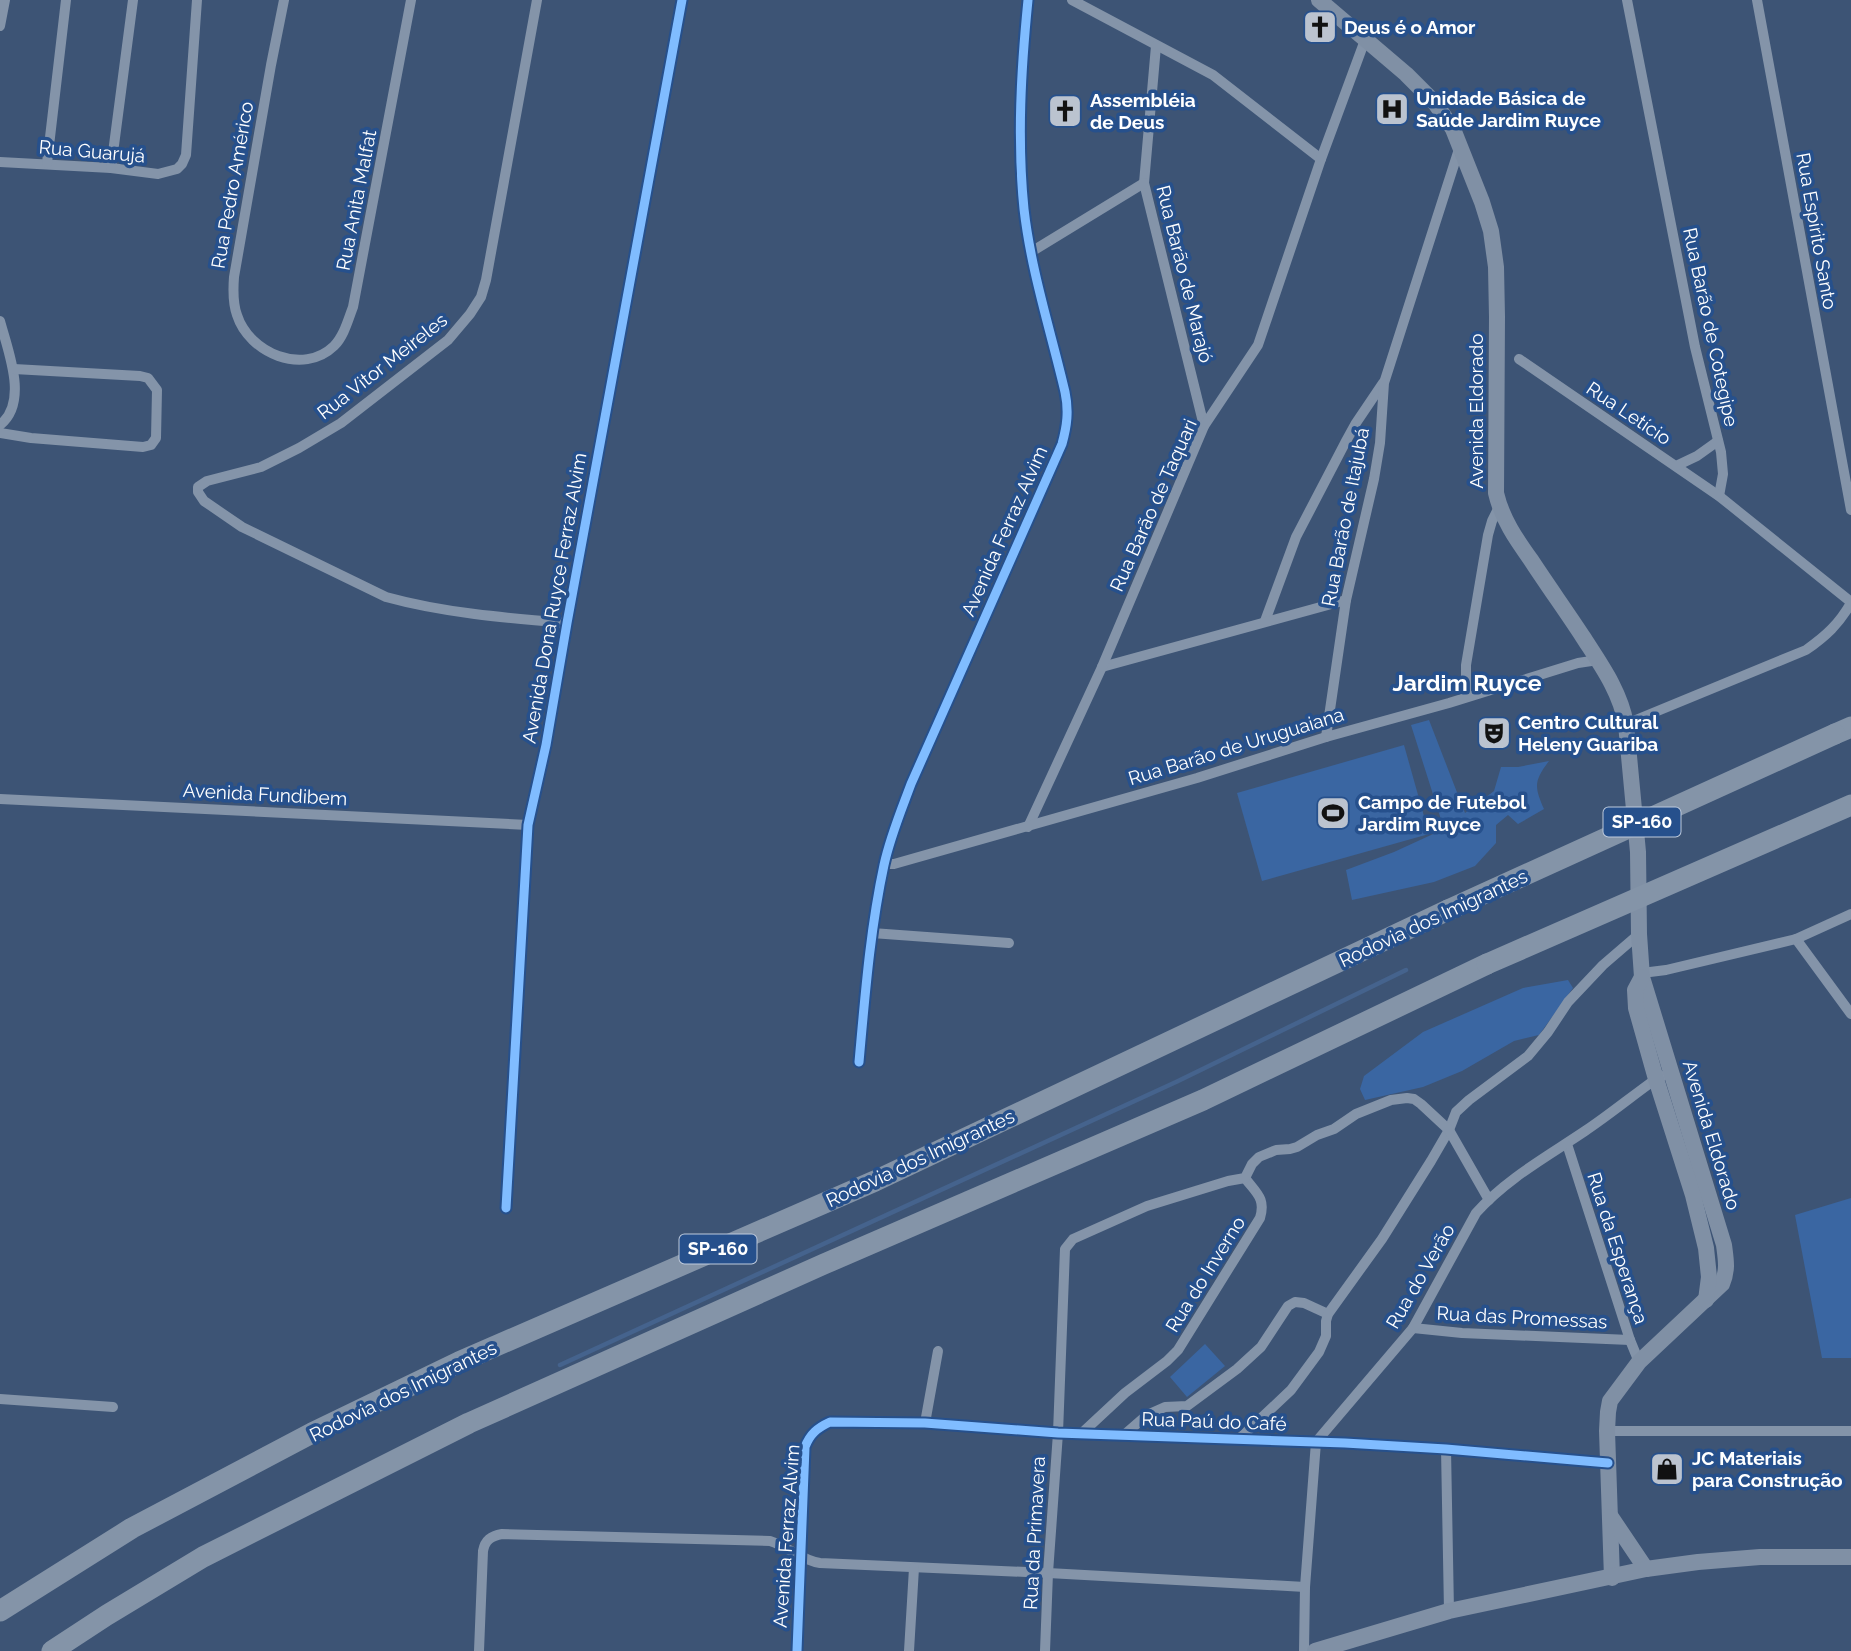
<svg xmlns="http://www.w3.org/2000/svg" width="1851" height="1651" viewBox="0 0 1851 1651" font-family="Raleway,sans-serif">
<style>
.green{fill:#3a66a2}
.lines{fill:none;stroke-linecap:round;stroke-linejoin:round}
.stream{stroke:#45638d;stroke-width:4.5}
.street{stroke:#8494a9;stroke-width:10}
.secondary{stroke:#8090a5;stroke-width:16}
.highway{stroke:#8494a8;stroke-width:21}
.highway-bridge{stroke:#8494a8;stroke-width:21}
.cycleway-casing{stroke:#26508c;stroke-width:13}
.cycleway{stroke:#80bcff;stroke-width:9}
.labels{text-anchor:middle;stroke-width:7;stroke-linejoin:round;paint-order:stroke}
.shield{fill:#26508c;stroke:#becadc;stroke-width:2}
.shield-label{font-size:18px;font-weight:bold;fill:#fff}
.poi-label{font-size:19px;font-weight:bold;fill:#fff;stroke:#26508c;text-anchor:start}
.street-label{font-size:19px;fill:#fff;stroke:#26508c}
.quarter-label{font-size:23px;font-weight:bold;fill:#fff;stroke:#26508c}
</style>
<rect width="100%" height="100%" fill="#3d5475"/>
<g class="green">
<path d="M 1429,720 L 1465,813 L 1494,791 L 1501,767 L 1518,767 L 1549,761 C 1534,781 1534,786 1544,809 L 1518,824 L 1508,815 L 1496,825 L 1496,843 L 1475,866 L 1434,882 L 1352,900 L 1346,870 L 1394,852 L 1444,829 L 1411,725 Z"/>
<path d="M 1404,745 L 1429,834 L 1262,881 L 1237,793 Z"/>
<path d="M 1568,980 L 1573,988 L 1539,1035 L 1514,1041 L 1462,1071 L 1423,1087 L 1365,1100 L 1360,1089 L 1364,1076 L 1423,1032 L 1523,988 Z"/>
<path d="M 1851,1198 L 1851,1358 L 1822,1358 L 1795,1215 Z"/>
<path d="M 1205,1344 L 1225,1366 L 1187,1397 L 1170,1377 Z"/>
</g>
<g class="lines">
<path class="stream" d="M 560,1365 L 1176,1082 L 1406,970"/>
<g class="street">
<path d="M 284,0 L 271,65 L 234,277 C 233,290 233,304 237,315 C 249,353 303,376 334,346 C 344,336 348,320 353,307 L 411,0"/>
<path d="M 537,0 L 486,280 L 481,297 L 470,314 L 448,340 L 341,423 L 299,448 L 261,467 L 207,481 L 198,487 L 198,492 L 204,501 L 242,527 L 386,597 C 444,613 506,618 567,623"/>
<path d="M 1072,0 L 1213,75 L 1321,159"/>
<path d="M 1627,0 L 1695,347 L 1721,452 L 1723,474 L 1719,496"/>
<path d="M 1757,0 L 1851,510"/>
<path d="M 0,26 L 5,0"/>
<path d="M 1156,46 L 1144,183 L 1204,426"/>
<path d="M 0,162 L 111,168 L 158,174 L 177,169 L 182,164 L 186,155 L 197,0"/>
<path d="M 47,163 L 66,0"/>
<path d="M 111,168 L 133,0"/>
<path d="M 1031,252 L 1144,183"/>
<path d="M 0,321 C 8,351 29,402 0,425"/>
<path d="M 1519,359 L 1719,496 L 1851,602"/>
<path d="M 0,433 L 31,438 L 143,447 L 151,445 L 156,438 L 157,390 L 148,378 L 140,376 L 14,369"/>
<path d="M 1676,466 L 1697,456 L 1718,441"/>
<path d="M 1265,621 L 1296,537 L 1345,443 L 1356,423 L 1383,383"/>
<path d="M 1102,667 L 1346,600"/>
<path d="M 1466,696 L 1466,665 L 1488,535 L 1492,521 L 1499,507"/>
<path d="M 1626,724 L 1806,650 C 1826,636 1839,624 1851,603"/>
<path d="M 1326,737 L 1346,600 L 1374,479 L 1380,443 L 1384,383 L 1460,146"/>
<path d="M 0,799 L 528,825"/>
<path d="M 1028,827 L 1102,667 L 1204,426 L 1258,345 L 1321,159 L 1365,40"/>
<path d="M 885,864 L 894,864 L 1197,778 L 1326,737 L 1449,703 L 1578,663 L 1598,660"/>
<path d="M 872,933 L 1009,943"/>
<path d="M 1796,939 L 1851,1014"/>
<path d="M 1642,973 L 1666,970 L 1796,939 L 1851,914"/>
<path d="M 859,1062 C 865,996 870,930 884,865 C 890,837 901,811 911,784 L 1062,444 C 1067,426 1069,411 1065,392 C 1051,332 1031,271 1024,209 C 1017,139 1021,70 1028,0"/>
<path d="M 1567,1144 L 1630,1340 L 1639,1362"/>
<path d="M 506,1208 L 528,825 L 546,745 L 567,623 L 682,0"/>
<path d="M 1413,1328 L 1462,1333 L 1630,1340"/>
<path d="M 0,1399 L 113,1407"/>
<path d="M 925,1423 L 938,1351"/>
<path d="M 1607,1431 L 1851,1431"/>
<path d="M 1082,1433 L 1125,1393 L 1167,1361 L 1178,1350 L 1260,1218 C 1266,1198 1256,1193 1245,1178"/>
<path d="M 1124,1435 L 1147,1415 L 1165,1407 L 1187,1406 L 1237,1369 L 1261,1347 L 1288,1306 L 1295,1302 L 1304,1303 L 1328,1314"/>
<path d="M 1239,1439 L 1291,1390 L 1319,1352 L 1326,1336 L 1326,1321 L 1328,1314 L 1382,1239 L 1431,1161 L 1449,1130 L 1456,1112 L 1469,1100 L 1528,1056 L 1548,1032 L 1568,1002 L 1603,965 L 1639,934"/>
<path d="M 1446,1449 L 1449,1611"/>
<path d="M 479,1651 L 483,1551 C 485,1540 491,1536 502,1534 L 770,1541 C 789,1547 801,1560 820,1563 L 1048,1573 L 1305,1587"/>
<path d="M 797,1651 L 805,1447 C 810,1434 817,1428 830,1422 L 925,1423 L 1058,1433 L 1345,1443 L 1446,1449 L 1608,1463"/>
<path d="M 909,1651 L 914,1568"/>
<path d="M 1045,1651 L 1048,1573 L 1058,1433 L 1065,1249 L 1073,1239 L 1147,1206 L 1228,1181 L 1245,1178 L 1252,1164 L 1259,1157 L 1276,1150 L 1290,1149 L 1297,1147 L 1317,1135 L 1334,1129 L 1356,1114 L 1391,1100 L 1407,1098 L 1414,1099 L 1421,1104 L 1449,1130 L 1489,1200"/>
<path d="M 1304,1651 L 1305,1587 L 1316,1442 L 1413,1328 L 1476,1213 C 1506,1179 1548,1156 1585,1131 C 1609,1115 1632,1096 1656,1079 L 1662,1076"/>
</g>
<g class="secondary">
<path d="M 1319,0 L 1406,74 L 1435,103 L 1453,129 L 1482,202 L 1491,231 L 1496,267 L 1497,317 L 1496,493 C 1502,519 1516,539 1531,560 C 1548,586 1566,611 1583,637 C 1601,665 1620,691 1626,724 L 1638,852 L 1639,934 L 1642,977 L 1724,1245 C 1726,1260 1728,1270 1722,1284 L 1639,1362 L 1610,1401 L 1608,1412 L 1607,1431 L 1612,1578"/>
<path d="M 1642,977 L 1635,990 L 1636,1008 L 1656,1079 L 1693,1195 L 1706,1248 L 1709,1277 L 1706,1300"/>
<path d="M 1611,1517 L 1646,1569"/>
<path d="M 1315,1651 L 1449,1611 L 1646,1569 L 1698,1562 L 1760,1557 L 1851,1557"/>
</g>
<g class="highway">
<path d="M 1835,734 L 1851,727"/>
<path d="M 0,1611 L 132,1528 L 312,1433 L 459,1362 L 875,1181 L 1448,910"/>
<path d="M 52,1651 L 107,1615 L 203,1557 L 469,1423 L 824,1264 L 1203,1100 L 1487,964"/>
</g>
<g class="highway-bridge">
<path d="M 1448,910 L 1835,734"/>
<path d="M 1487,964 L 1851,805"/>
</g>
<g class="cycleway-casing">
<g id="cycleway">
<path d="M 859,1062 C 865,996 870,930 884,865 C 890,837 901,811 911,784 L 1062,444 C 1067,426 1069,411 1065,392 C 1051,332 1031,271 1024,209 C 1017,139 1021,70 1028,0"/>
<path d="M 506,1208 L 528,825 L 546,745 L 567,623 L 682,0"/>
<path d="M 797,1651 L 805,1447 C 810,1434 817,1428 830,1422 L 925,1423 L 1058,1433 L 1345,1443 L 1446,1449 L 1608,1463"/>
</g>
</g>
<use href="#cycleway" class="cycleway"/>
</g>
<defs>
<g id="church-square" transform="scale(1.75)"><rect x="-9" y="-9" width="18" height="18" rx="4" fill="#bbc3cf" stroke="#26508c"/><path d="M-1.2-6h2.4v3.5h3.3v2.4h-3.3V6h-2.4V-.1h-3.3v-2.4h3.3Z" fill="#111"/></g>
<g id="hospital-square" transform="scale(1.75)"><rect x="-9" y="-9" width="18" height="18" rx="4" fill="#bbc3cf" stroke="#26508c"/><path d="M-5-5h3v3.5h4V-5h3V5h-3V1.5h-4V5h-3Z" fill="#111"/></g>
<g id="theatre-square" transform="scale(1.75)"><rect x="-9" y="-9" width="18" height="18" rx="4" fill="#bbc3cf" stroke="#26508c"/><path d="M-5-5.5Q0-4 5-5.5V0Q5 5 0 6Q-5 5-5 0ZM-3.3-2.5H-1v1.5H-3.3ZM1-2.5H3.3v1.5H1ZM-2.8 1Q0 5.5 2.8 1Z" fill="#111"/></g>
<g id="stadium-square" transform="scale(1.75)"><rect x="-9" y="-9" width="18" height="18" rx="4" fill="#bbc3cf" stroke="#26508c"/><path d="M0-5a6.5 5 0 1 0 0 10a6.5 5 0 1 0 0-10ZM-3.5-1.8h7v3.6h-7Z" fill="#111"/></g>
<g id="shop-square" transform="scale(1.75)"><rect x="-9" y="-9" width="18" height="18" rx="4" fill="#bbc3cf" stroke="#26508c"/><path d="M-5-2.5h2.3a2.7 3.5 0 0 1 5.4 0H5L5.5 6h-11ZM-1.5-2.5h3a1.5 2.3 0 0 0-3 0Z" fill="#111"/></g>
</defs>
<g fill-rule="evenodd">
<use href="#church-square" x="1320" y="27"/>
<use href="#hospital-square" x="1392" y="109"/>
<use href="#church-square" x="1065" y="111"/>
<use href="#theatre-square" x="1494" y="733"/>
<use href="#stadium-square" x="1333" y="813"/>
<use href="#shop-square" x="1667" y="1469"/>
</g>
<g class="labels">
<g class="shield">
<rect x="1603.5" y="807.5" width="77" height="29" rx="5"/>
<rect x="679.5" y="1234.5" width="77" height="29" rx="5"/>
</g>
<g class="shield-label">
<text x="1642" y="828">SP-160</text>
<text x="718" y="1255">SP-160</text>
</g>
<g class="poi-label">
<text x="1344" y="34">Deus é o Amor</text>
<text x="1416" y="105">Unidade Básica de<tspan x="1416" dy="22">Saúde Jardim Ruyce</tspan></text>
<text x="1090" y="107">Assembléia<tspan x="1090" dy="22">de Deus</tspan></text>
<text x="1518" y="729">Centro Cultural<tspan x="1518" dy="22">Heleny Guariba</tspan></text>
<text x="1358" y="809">Campo de Futebol<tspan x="1358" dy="22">Jardim Ruyce</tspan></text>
<text x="1692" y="1465">JC Materiais<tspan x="1692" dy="22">para Construção</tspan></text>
</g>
<g class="street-label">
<text transform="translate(92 151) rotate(5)" y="7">Rua Guarujá</text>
<text transform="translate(232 185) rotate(-80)" y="7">Rua Pedro Américo</text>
<text transform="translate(356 200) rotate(-79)" y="7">Rua Anita Malfat</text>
<text transform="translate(1817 231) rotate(80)" y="7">Rua Espírito Santo</text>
<text transform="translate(1185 274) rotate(76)" y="7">Rua Barão de Marajó</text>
<text transform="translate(1711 327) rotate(78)" y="7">Rua Barão de Cotegipe</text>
<text transform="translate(382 366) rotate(-38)" y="7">Rua Vitor Meireles</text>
<text transform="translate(1476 411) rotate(-90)" y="7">Avenida Eldorado</text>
<text transform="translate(1629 413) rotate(34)" y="7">Rua Letício</text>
<text transform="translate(1153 505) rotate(-66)" y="7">Rua Barão de Taquari</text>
<text transform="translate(1345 517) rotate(-79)" y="7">Rua Barão de Itajubá</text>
<text transform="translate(1004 531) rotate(-66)" y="7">Avenida Ferraz Alvim</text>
<text transform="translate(554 598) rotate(-80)" y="7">Avenida Dona Ruyce Ferraz Alvim</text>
<text transform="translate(1236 746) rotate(-17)" y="7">Rua Barão de Uruguaiana</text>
<text transform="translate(265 794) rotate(3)" y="7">Avenida Fundibem</text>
<text transform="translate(1433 918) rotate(-25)" y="7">Rodovia dos Imigrantes</text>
<text transform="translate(1712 1135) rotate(73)" y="7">Avenida Eldorado</text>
<text transform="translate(920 1158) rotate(-25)" y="7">Rodovia dos Imigrantes</text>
<text transform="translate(1618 1248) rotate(72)" y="7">Rua da Esperança</text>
<text transform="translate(1205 1274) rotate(-58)" y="7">Rua do Inverno</text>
<text transform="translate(1420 1276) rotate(-60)" y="7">Rua do Verão</text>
<text transform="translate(1522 1317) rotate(3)" y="7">Rua das Promessas</text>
<text transform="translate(403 1391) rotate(-26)" y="7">Rodovia dos Imigrantes</text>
<text transform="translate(1214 1421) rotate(2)" y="7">Rua Paú do Café</text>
<text transform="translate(1034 1533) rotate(-87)" y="7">Rua da Primavera</text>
<text transform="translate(786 1536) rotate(-86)" y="7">Avenida Ferraz Alvim</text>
</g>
<g class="quarter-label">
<text x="1467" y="691">Jardim Ruyce</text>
</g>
</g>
</svg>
